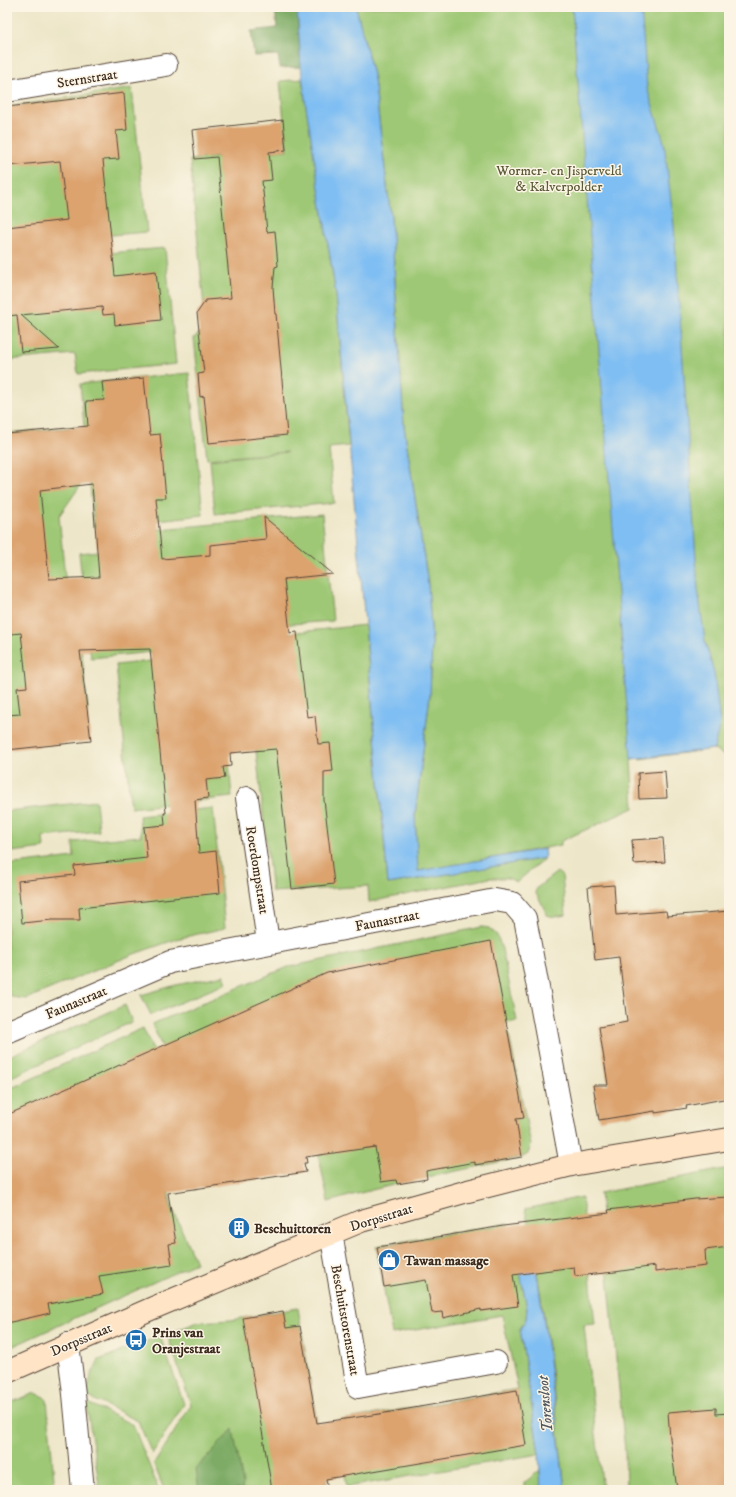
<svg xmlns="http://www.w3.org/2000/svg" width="736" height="1497" viewBox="0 0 736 1497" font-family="'IM FELL DW Pica',serif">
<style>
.green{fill:#9ec874;stroke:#6c7949}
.forest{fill:#7eac66;stroke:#5c6b42}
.water{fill:#7fbef3;stroke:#5d7488}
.building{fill:#dca36e;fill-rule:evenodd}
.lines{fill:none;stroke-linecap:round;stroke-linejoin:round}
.street-casing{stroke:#564638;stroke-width:24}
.secondary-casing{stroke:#564638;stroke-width:24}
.street{stroke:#fff;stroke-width:22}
.secondary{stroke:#ffe4c6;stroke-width:22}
.labels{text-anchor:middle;stroke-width:3;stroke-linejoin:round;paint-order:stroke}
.street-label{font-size:14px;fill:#3b2a1e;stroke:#fcf5e5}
.park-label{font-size:14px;fill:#595938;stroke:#fcf5e5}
.poi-label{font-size:14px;font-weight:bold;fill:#3b2a1e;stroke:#fcf5e5;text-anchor:start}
.water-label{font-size:15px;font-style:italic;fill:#4f565e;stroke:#fcf5e5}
</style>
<rect width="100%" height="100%" fill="#fcf5e5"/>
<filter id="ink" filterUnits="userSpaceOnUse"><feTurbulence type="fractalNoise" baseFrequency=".025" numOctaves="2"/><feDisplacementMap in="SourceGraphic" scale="8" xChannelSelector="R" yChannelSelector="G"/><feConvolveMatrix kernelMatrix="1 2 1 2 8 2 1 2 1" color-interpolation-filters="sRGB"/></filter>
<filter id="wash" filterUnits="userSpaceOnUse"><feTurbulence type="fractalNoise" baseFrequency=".012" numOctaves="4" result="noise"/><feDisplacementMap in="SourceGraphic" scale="16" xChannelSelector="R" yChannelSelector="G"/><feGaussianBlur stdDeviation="0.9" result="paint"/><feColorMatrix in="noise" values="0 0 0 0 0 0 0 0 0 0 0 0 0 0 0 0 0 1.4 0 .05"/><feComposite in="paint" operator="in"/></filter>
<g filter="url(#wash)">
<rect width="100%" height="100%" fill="#ede6c8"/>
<g class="green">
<path d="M 356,7 L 729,7 L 729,759 L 714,749 L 640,759 L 635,758 L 631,760 L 634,808 L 561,841 L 561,845 L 418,872 L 415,815 L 430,695 L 432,642 L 428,584 L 404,426 L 391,218 L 374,79 Z"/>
<path d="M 302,79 L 336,295 L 349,446 L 329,448 L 334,503 L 215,514 L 210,460 L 287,452 L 207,459 L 194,338 L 206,328 L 190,160 L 287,150 L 280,81 Z"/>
<path d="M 132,88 L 147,232 L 7,244 L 7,107 Z"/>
<path d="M 165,248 L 176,364 L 78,374 L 75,354 L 7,360 L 7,262 Z"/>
<path d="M 189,373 L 203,515 L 94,527 L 80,384 Z"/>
<path d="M 76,427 L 80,486 L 59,516 L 70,628 L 79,628 L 88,710 L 7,719 L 7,433 Z"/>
<path d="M 322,514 L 333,621 L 207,630 L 192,648 L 91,658 L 79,553 L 152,545 L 150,530 Z"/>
<path d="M 365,625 L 388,884 L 545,858 L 517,882 L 508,878 L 490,878 L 369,902 L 368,886 L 272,892 L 256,751 L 241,739 L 230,639 Z"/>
<path d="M 219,653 L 232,797 L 131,808 L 116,665 Z"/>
<path d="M 96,801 L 99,831 L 43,837 L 44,848 L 12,852 L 7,811 Z"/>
<path d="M 213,808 L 225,928 L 180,938 L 134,954 L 26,999 L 12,997 L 7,990 L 7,865 L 74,857 L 73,842 L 141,836 L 139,816 Z"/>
<path d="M 557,872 L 562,876 L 566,915 L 554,917 L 547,915 L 541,902 L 535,892 L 538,887 Z"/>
<path d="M 482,927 L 489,928 L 497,935 L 502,949 L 517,1021 L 406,1043 L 408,1052 L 508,1030 L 531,1145 L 528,1154 L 523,1157 C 458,1171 392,1183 328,1202 L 318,1152 L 197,1126 L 152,1024 L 288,967 Z"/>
<path d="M 224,975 L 227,983 L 151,1015 L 141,995 L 176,985 Z"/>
<path d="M 125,1005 L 132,1022 L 7,1079 L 7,1057 Z"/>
<path d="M 143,1028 L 189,1130 L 7,1214 L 7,1090 Z"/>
<path d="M 161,1149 L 171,1205 L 196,1263 L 7,1349 L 7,1219 Z"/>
<path d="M 729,1168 L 729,1490 L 626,1490 L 625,1451 L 600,1193 Z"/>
<path d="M 582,1197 L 595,1324 L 584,1325 L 595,1426 L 603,1490 L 565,1490 C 554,1396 545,1302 525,1209 Z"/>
<path d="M 508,1223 L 514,1241 L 527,1308 L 526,1319 L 520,1329 L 539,1454 L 347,1487 L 336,1421 L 518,1389 L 502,1315 L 392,1334 L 376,1246 Z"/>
<path d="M 298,1308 L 328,1490 L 164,1490 L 154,1464 L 191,1405 L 167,1334 L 198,1322 L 231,1320 Z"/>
<path d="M 160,1336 L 184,1404 L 152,1454 L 138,1421 L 87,1396 L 91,1375 L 99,1360 Z"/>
<path d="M 35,1393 L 43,1396 L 47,1400 L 55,1490 L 7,1490 L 7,1404 Z"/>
<path d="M 86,1402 L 133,1425 L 159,1490 L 100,1490 Z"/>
<path d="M 540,1470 L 541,1490 L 524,1490 L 524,1483 Z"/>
</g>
<g class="forest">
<path d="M 275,7 L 297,7 L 301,67 L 280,68 L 278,55 L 254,56 L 251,31 L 277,28 Z"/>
<path d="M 233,1429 L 243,1484 L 242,1490 L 199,1490 L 196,1469 Z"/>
</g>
<g class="water">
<path d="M 297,7 L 356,7 L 374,79 L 391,218 L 404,426 L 428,584 L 432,642 L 430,695 L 415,815 L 418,871 L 544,849 L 545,858 L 388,884 L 336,295 L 306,107 L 301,67 Z"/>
<path d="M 572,7 L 641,7 L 647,88 L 664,142 L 674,225 L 698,589 L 705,641 L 714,672 L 720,723 L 714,749 L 631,759 Z"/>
<path d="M 532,1240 L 545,1328 L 565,1490 L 541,1490 L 539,1454 L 520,1329 L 526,1319 L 527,1308 L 514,1241 Z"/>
</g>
<g id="blocks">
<g class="building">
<path d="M 124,93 L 127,130 L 116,131 L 119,159 L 103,160 L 115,276 L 156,271 L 161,320 L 115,325 L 114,314 L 103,315 L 102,307 L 21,315 L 59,349 L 21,352 L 17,315 L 7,316 L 7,227 L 67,220 L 60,161 L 7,166 L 7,107 Z"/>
<path d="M 283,120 L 286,150 L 269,152 L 272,180 L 262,181 L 267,232 L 275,231 L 278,266 L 275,267 L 273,287 L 275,314 L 276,314 L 287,435 L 209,443 L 204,396 L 200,397 L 198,374 L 204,373 L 197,313 L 206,300 L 231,298 L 217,157 L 195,159 L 192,130 Z"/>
<path d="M 144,378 L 150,435 L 160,434 L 166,498 L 156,498 L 162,559 L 210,555 L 210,545 L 266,539 L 264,517 L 333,574 L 284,579 L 290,633 L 297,632 L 307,717 L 315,716 L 318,744 L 330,743 L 333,771 L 324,772 L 324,800 L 334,884 L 292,889 L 276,749 L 230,753 L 231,766 L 223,767 L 225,778 L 206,780 L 208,798 L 195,800 L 199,853 L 216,851 L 220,893 L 79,908 L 80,920 L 52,920 L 22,923 L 18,881 L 75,875 L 74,866 L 147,858 L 144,827 L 165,825 L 164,813 L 166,813 L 150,649 L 80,651 L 91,741 L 7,750 L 7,715 L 20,714 L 17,688 L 27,687 L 21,633 L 11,634 L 7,592 L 7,434 L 88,426 L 86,401 L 104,400 L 102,382 ZM 92,484 L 99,577 L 49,579 L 40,490 Z"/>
<path d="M 665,771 L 667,798 L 639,799 L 638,773 Z"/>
<path d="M 663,838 L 665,862 L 634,864 L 632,840 Z"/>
<path d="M 614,885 L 616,915 L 666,911 L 667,916 L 729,911 L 729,1098 L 686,1106 L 687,1108 L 668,1111 L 655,1113 L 655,1111 L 599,1120 L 593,1085 L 608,1085 L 599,1027 L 627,1022 L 619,957 L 595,960 L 588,887 Z"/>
<path d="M 491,941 L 524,1118 L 516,1119 L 522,1157 L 475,1165 L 475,1162 L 426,1171 L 427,1179 L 397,1184 L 396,1180 L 381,1182 L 375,1147 L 306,1157 L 307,1163 L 304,1163 L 306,1172 L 168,1193 L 176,1243 L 169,1244 L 172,1265 L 99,1276 L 103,1294 L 48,1304 L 50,1313 L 7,1323 L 7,1115 L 327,973 Z"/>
<path d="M 729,1197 L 729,1247 L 705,1250 L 706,1266 L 655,1272 L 655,1266 L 615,1272 L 575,1276 L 574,1267 L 513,1275 L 518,1306 L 481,1311 L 481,1309 L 443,1318 L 442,1312 L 432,1313 L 426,1280 L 384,1287 L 377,1247 L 503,1226 L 609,1213 L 608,1210 L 695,1199 Z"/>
<path d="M 283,1311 L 286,1328 L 300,1326 L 317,1423 L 379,1414 L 517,1390 L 526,1445 L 326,1479 L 328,1490 L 272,1490 L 243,1318 Z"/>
<path d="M 716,1408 L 716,1414 L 729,1413 L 729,1490 L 677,1490 L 670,1438 L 668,1412 Z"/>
</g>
</g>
</g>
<g filter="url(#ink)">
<use href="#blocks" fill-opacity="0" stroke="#564638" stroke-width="1"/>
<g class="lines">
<g class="street-casing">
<g id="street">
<path d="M 7,91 L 166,65"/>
<path d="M 247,798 L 268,942"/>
<path d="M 7,1032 L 170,962 L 495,900 L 512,903 L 525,918 L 571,1165"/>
<path d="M 331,1233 L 358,1387 L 496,1362"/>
<path d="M 68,1344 L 74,1394 L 83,1490"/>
</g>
</g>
<g class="secondary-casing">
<path id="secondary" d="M 7,1372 L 153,1308 L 361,1221 L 468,1191 L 571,1165 L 729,1139"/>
</g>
<use href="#street" class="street"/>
<use href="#secondary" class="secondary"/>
</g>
</g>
<defs>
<g id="building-disc" transform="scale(1.15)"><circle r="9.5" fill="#1f6fb2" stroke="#fcf5e5"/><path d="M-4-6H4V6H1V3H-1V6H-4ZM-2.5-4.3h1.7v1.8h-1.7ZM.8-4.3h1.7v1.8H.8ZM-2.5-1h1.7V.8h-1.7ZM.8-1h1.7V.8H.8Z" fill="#fff"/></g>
<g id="shop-disc" transform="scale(1.15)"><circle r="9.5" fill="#1f6fb2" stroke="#fcf5e5"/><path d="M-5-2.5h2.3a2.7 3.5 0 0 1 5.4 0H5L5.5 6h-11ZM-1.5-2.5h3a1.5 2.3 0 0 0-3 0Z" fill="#fff"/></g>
<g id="bus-disc" transform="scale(1.15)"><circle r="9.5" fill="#1f6fb2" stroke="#fcf5e5"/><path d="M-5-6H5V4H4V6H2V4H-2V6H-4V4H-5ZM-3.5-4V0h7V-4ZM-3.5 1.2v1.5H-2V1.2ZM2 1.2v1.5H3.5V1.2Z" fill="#fff"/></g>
</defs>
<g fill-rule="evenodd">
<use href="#building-disc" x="239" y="1228"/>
<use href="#shop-disc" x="389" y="1260"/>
<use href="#bus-disc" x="136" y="1340"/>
</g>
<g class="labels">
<g class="street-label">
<text transform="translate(87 78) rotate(-9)" y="5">Sternstraat</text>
<text transform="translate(258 870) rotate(81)" y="5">Roerdompstraat</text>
<text transform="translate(387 920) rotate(-11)" y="5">Faunastraat</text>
<text transform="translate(76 1002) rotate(-23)" y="5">Faunastraat</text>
<text transform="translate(381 1217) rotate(-17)" y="5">Dorpsstraat</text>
<text transform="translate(346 1320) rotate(80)" y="5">Beschuitstorenstraat</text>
<text transform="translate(81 1339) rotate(-23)" y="5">Dorpsstraat</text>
</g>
<g class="park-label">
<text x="559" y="175">Wormer- en Jisperveld<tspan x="559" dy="16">&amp; Kalverpolder</tspan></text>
</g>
<g class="poi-label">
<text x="254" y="1233">Beschuittoren</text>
<text x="404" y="1265">Tawan massage</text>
<text x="152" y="1337">Prins van<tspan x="152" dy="16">Oranjestraat</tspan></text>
</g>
<g class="water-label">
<text transform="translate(545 1404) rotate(-95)" y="5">Torensloot</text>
</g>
</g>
<rect width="736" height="1497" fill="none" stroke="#fcf5e5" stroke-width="24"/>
</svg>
